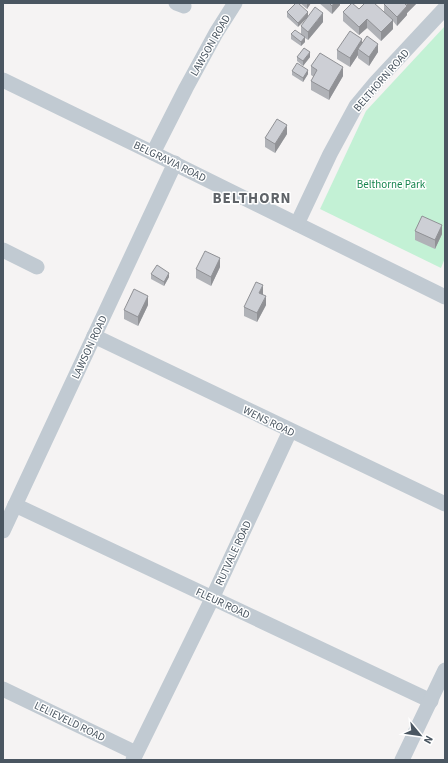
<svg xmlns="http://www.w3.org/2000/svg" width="448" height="763" viewBox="0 0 448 763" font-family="'Source Sans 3',sans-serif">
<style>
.green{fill:#c3f1d5}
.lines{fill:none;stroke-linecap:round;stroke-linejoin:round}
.minor{stroke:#c1cad2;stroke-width:15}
.wall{fill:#b0b2b7}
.shaded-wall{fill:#909195}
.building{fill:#cdcfd5;stroke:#909195}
.labels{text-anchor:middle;stroke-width:3;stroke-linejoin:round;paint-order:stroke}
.street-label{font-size:11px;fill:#4a5661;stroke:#fff}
.park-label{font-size:11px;fill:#17864f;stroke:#fff}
.district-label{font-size:15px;font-weight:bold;letter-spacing:1px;fill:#5f6368;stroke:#fff}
</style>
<rect width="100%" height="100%" fill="#f5f3f3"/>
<path class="green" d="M 445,26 L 445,258 L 441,268 L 320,209 L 366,111 Z"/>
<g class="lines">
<g class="minor">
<path d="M 176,3 L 184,6"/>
<path d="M 3,80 L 153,153 L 445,297"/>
<path d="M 153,153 L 186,88 L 216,33 L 235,3"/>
<path d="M 297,224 L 330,154 L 356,106 L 376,82 L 445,8"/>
<path d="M 3,250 L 37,267"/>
<path d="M 94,336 L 445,504"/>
<path d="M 15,505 L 431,701"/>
<path d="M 3,531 L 175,163"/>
<path d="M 3,689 L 136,753"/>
<path d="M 133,760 L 209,605 L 290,431"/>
<path d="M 402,760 L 445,670"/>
</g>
</g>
<g class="wall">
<path d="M 298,3 L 298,27 L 287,17 L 287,12 Z"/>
<path d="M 300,3 L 311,3 L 307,9 Z"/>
<path d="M 319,3 L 340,3 L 340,5 L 332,14 Z"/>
<path d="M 385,3 L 417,3 L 407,13 L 407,15 L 397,26 L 393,21 L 393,29 L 381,41 L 367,28 L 359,35 L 343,21 L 343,12 L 359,9 L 384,12 L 384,4 Z"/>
<path d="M 323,22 L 308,40 L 305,38 L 305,42 L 301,46 L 291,39 L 291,34 L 301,34 L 301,26 Z"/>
<path d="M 362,42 L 378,52 L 369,66 L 358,58 L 358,55 L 350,67 L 337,59 L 337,50 Z"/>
<path d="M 297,57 L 310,57 L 303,66 L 297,61 Z"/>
<path d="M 311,66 L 343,76 L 329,100 L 311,90 L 311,81 L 314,77 L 311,75 Z"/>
<path d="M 292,71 L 308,74 L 303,82 L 292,75 Z"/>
<path d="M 287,134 L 275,153 L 265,147 L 265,138 Z"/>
<path d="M 415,231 L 442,234 L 435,249 L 415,240 Z"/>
<path d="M 220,267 L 211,286 L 196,278 L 196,269 Z"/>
<path d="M 151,274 L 169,277 L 164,286 L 151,279 Z"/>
<path d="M 262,295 L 266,305 L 257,322 L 244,316 L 244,307 Z"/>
<path d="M 148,305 L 138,326 L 124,319 L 124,310 Z"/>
</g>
<g class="shaded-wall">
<path d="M 308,3 L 311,3 L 307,9 L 307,4 Z"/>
<path d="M 334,3 L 340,3 L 340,5 L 332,14 L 332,6 Z"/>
<path d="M 409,3 L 417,3 L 407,13 L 407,4 Z"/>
<path d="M 407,6 L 407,15 L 397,26 L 397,17 Z"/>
<path d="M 308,12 L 308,17 L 298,27 L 298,23 Z"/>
<path d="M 323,13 L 323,22 L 308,40 L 308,32 Z"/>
<path d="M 367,19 L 367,28 L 359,35 L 359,27 Z"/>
<path d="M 393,20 L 393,29 L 381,41 L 381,32 Z"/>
<path d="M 305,37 L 305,42 L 301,46 L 301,42 Z"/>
<path d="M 362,39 L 362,48 L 358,49 L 358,55 L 350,67 L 350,58 Z"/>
<path d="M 378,44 L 378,52 L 369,66 L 369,57 Z"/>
<path d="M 310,52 L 310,57 L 303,66 L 303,61 Z"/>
<path d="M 343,67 L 343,76 L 329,100 L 329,91 Z"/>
<path d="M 308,70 L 308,74 L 303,82 L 303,78 Z"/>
<path d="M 287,125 L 287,134 L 275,153 L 275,144 Z"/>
<path d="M 442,225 L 442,234 L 435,249 L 435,240 Z"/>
<path d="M 220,258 L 220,267 L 211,286 L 211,277 Z"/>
<path d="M 169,273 L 169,277 L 164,286 L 164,282 Z"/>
<path d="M 263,285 L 263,294 L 259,302 L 259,293 Z"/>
<path d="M 148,296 L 148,305 L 138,326 L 138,317 Z"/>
<path d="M 266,296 L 266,305 L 257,322 L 257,313 Z"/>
</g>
<g class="building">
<path d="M 296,3 L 298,3 L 308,12 L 298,23 L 287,12 Z"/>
<path d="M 329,3 L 334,3 L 332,6 Z"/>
<path d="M 352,3 L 359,9 L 365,3 L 374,3 L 393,20 L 381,32 L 367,19 L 359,27 L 343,12 Z"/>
<path d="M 385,3 L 404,3 L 407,6 L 397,17 L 384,4 Z"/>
<path d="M 315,7 L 323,13 L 308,32 L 301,26 Z"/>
<path d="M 295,30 L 305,37 L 301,42 L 291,34 Z"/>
<path d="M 350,31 L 362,39 L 350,58 L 337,50 Z"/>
<path d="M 367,36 L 378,44 L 369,57 L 358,49 Z"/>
<path d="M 304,48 L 310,52 L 303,61 L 297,57 Z"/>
<path d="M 320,53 L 343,67 L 329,91 L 311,81 L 317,70 L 311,66 Z"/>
<path d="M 297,63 L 308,70 L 303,78 L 292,71 Z"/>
<path d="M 277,119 L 287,125 L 275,144 L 265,138 Z"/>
<path d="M 422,216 L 442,225 L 435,240 L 415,231 Z"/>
<path d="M 205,251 L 220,258 L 211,277 L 196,269 Z"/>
<path d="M 157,265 L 169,273 L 164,282 L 151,274 Z"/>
<path d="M 256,282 L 263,285 L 259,293 L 266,296 L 257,313 L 244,307 Z"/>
<path d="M 134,289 L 148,296 L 138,317 L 124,310 Z"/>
</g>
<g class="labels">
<g class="street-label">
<text transform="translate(210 45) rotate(-60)" y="4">LAWSON ROAD</text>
<text transform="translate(381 80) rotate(-49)" y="4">BELTHORN ROAD</text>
<text transform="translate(170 161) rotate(26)" y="4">BELGRAVIA ROAD</text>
<text transform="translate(89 347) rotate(-65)" y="4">LAWSON ROAD</text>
<text transform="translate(269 421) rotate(26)" y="4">WENS ROAD</text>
<text transform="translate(233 553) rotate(-65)" y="4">RUTVALE ROAD</text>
<text transform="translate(223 603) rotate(25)" y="4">FLEUR ROAD</text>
<text transform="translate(70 721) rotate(26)" y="4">LELIEVELD ROAD</text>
</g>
<g class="park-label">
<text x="391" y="188">Belthorne Park</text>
</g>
<g class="district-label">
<text x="252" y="203">BELTHORN</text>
</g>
</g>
<rect width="448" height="763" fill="none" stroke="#4a5661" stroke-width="8"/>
<g transform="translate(420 735) rotate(119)" stroke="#ffffff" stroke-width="3" paint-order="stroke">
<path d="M0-3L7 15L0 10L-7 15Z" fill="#4a5661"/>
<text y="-6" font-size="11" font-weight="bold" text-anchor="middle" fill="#4a5661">N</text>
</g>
</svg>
